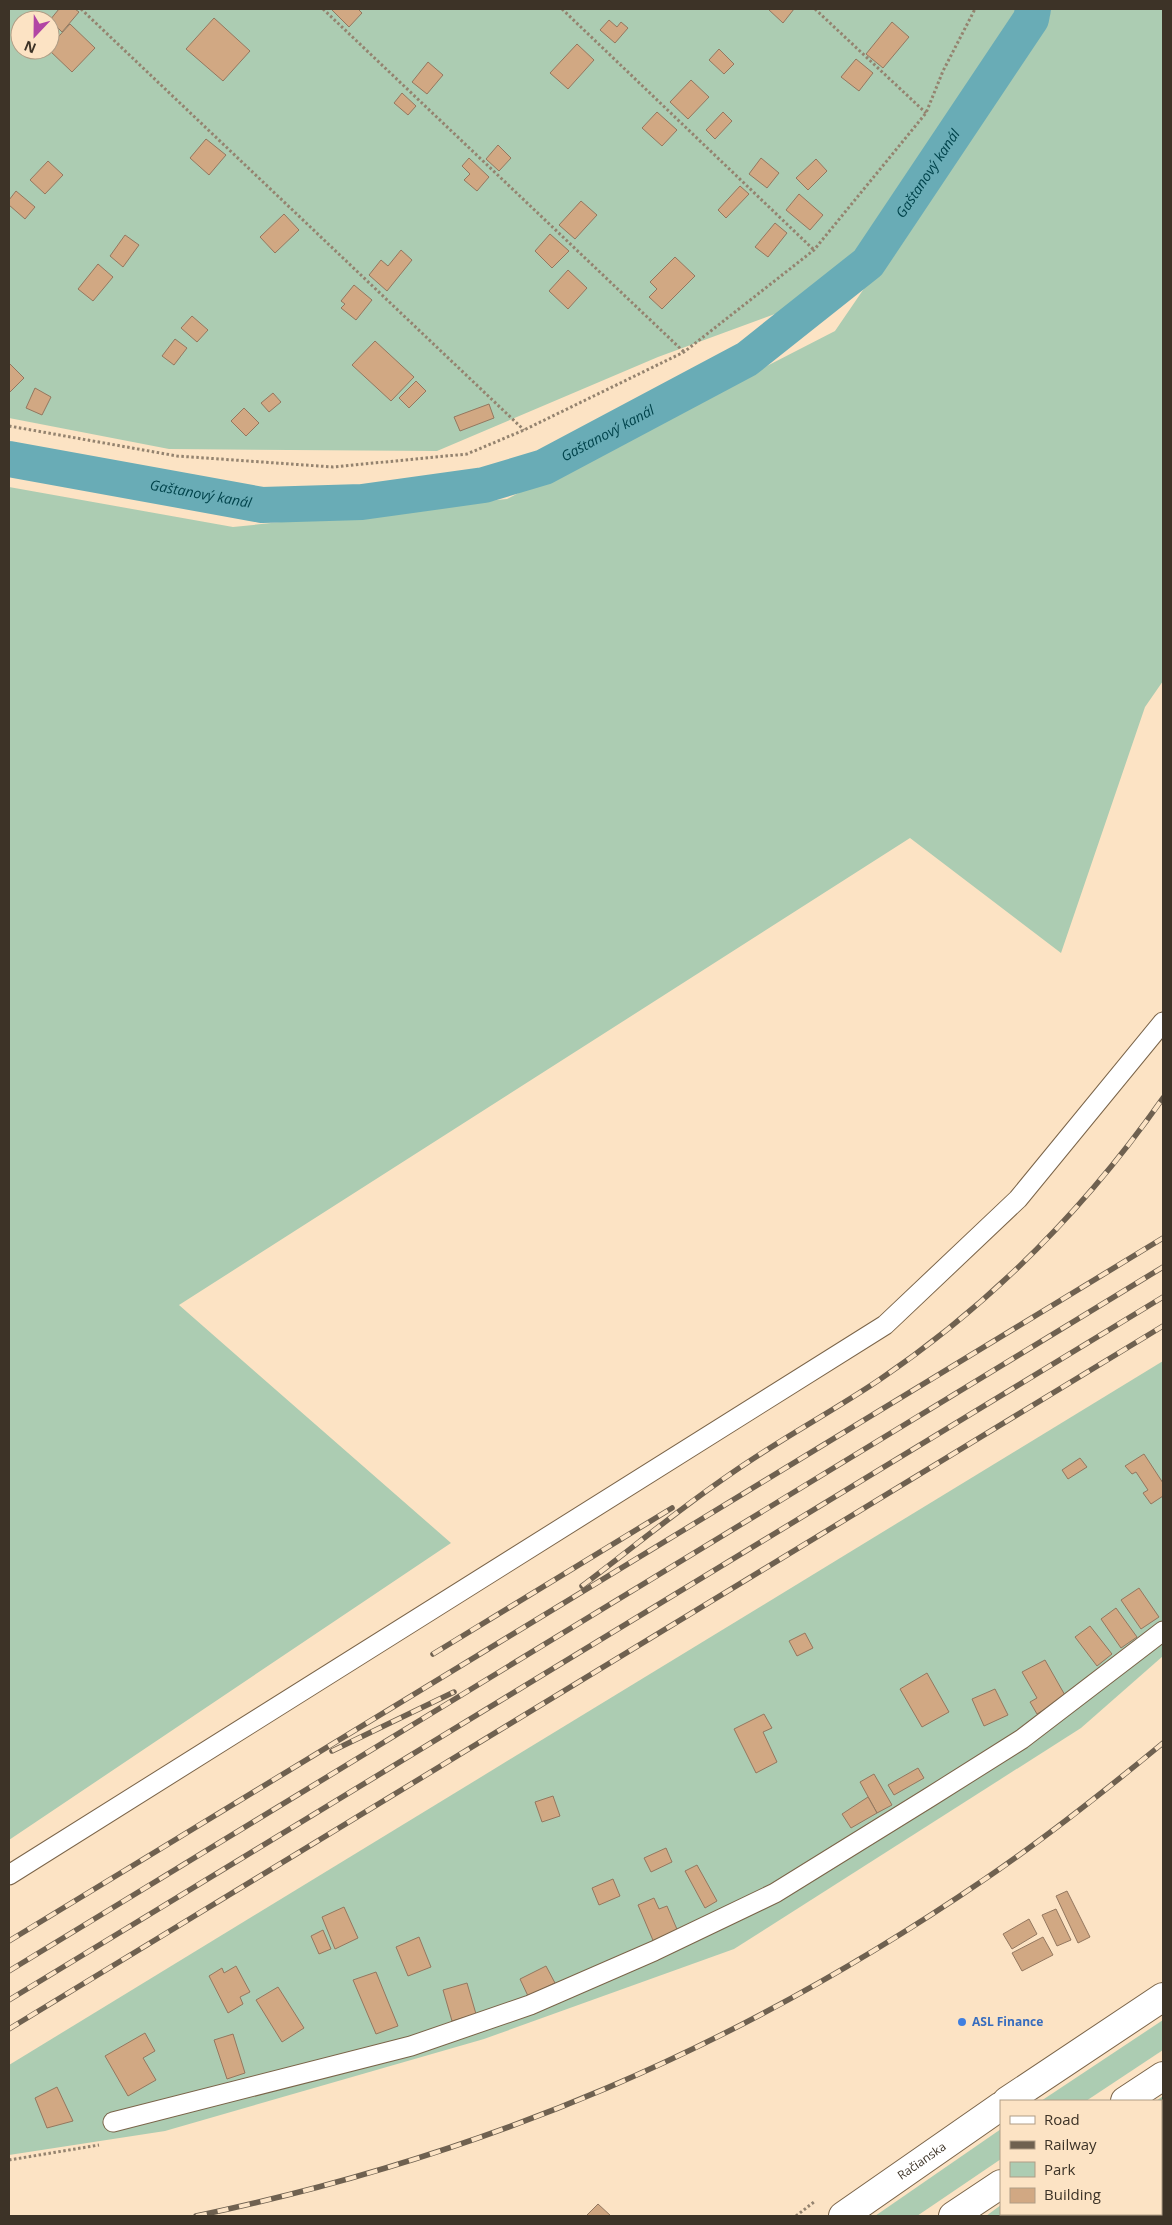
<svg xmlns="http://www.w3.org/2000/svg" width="1172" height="2225" viewBox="0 0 1172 2225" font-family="'Open Sans',sans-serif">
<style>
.green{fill:#acccb2;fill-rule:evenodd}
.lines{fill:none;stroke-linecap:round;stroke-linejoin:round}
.canal{stroke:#69acb6;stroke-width:36}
.building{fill:#d1a883;stroke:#93775f}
.service-casing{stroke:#7a6449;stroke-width:21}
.secondary-casing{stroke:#7a6449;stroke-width:30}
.path{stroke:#94836f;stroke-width:3;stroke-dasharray:2.5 2.5;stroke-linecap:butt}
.service{stroke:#fff;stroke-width:19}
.secondary{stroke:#fff;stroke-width:28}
.rail-casing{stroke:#6f6150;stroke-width:5.5}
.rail{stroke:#fce3c4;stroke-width:4;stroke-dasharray:11;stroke-linecap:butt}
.shop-dot{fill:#3f7fe0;stroke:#fce3c4;stroke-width:2}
.labels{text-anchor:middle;stroke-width:4.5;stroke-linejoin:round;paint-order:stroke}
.shop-label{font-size:12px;font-weight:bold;fill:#366cbe;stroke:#fce3c4;text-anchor:start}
.street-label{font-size:12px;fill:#3d3327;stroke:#fce3c4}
.water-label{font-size:14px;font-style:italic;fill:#01434b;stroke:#fce3c4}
</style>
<rect width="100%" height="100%" fill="#fce3c4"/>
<g class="green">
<path d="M 9,9 L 1033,9 L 1031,19 L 856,284 L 658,357 L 437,451 L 169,449 L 9,418 ZM 20,20 L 50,20 L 50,50 L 20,50 Z"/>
<path d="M 1051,9 L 1163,9 L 1163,681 L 1145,707 L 1061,953 L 910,838 L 179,1305 L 451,1543 L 9,1840 L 9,487 L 233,527 L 507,499 L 835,331 L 1049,18 Z"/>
<path d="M 1163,1361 L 1163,1656 L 1081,1728 L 734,1949 L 484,2039 L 165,2131 L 9,2155 L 9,2065 Z"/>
<path d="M 1163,2020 L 1163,2050 L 1086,2101 L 1041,2101 Z"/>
<path d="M 1163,2096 L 1163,2207 L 1161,2209 L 1161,2101 L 1156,2101 Z"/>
<path d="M 1001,2129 L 1001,2159 L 917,2216 L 875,2216 Z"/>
<path d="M 1001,2205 L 1001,2214 L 1154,2214 L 1150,2216 L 986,2216 Z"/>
</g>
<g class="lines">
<path class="canal" id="s1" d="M 9,459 L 262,505 L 362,502 L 484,485 L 544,467 L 747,359 L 868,263 L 1031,19 L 1033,9"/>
</g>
<g class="building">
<path d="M 59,9 L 75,9 L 79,12 L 62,32 L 50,20 Z"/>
<path d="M 331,9 L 358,9 L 362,13 L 349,27 Z"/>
<path d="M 768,9 L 794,9 L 783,23 Z"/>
<path d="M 214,18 L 250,51 L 223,81 L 186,49 Z"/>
<path d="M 609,20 L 617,27 L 621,22 L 628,28 L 615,43 L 600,30 Z"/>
<path d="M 892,22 L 909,37 L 883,68 L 866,54 Z"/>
<path d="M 70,24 L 95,48 L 72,72 L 49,50 L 50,46 Z"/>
<path d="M 577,44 L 594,60 L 568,89 L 550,73 Z"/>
<path d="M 719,49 L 734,64 L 724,74 L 709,60 Z"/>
<path d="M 856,59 L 873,73 L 859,91 L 841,77 Z"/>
<path d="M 428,62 L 443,75 L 427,94 L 412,82 Z"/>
<path d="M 691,80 L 709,97 L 688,119 L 670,102 Z"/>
<path d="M 402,93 L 416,106 L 408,115 L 394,103 Z"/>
<path d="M 657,112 L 677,130 L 662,146 L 642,128 Z"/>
<path d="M 723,112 L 732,121 L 715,139 L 706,130 Z"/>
<path d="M 206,139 L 226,155 L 209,175 L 190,158 Z"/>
<path d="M 498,145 L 511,158 L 499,171 L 486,159 Z"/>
<path d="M 469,158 L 489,177 L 477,191 L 464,180 L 470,174 L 462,166 Z"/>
<path d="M 761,158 L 779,173 L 767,188 L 749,174 Z"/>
<path d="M 816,159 L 827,171 L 808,190 L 796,178 Z"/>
<path d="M 48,161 L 63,175 L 45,194 L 30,180 Z"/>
<path d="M 740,186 L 749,194 L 726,218 L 718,210 Z"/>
<path d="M 16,191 L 35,207 L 25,219 L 9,205 L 9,200 Z"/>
<path d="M 799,194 L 823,215 L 810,230 L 786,210 Z"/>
<path d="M 581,201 L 597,215 L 575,239 L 559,225 Z"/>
<path d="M 284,214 L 299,230 L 275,253 L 260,237 Z"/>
<path d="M 775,223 L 787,233 L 768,257 L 755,247 Z"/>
<path d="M 550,234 L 569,251 L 552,268 L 535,251 Z"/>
<path d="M 125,235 L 139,245 L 123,267 L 110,256 Z"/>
<path d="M 401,250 L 412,260 L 387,291 L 369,275 L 381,260 L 388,266 Z"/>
<path d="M 675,257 L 695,276 L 662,309 L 649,297 L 657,289 L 650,282 Z"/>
<path d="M 98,264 L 113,277 L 93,301 L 78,289 Z"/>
<path d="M 568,270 L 587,288 L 568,309 L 549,291 Z"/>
<path d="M 354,285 L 372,300 L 356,320 L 341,308 L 345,304 L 341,301 Z"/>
<path d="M 192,316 L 208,330 L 197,342 L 181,328 Z"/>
<path d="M 175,339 L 187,348 L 174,365 L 162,356 Z"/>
<path d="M 375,341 L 414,377 L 391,401 L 352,365 Z"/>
<path d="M 9,363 L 24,378 L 9,393 Z"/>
<path d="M 416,381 L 426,391 L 409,408 L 399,398 Z"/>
<path d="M 35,388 L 51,397 L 42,415 L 26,408 Z"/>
<path d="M 273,393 L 281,402 L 269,412 L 261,403 Z"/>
<path d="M 489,404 L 494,418 L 460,431 L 454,417 Z"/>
<path d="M 244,408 L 259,423 L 246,436 L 231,421 Z"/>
<path d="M 1144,1454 L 1163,1483 L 1163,1496 L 1151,1504 L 1143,1493 L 1148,1490 L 1136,1472 L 1132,1474 L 1125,1466 Z"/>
<path d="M 1080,1458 L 1087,1467 L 1068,1479 L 1062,1470 Z"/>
<path d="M 1139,1588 L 1159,1617 L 1141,1629 L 1121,1600 Z"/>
<path d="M 1116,1608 L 1137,1637 L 1121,1648 L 1101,1619 Z"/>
<path d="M 1090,1626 L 1112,1654 L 1097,1666 L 1075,1637 Z"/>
<path d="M 805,1633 L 813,1648 L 797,1656 L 789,1641 Z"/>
<path d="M 1045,1660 L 1066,1697 L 1037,1714 L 1030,1702 L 1037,1698 L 1022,1672 Z"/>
<path d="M 927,1673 L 949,1712 L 922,1727 L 900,1689 Z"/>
<path d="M 995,1689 L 1008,1715 L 984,1726 L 972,1699 Z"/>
<path d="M 764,1714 L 772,1728 L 763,1732 L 777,1762 L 756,1773 L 734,1729 Z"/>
<path d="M 918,1768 L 924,1778 L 894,1795 L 888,1785 Z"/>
<path d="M 874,1774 L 892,1805 L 877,1813 L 860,1782 Z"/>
<path d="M 553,1796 L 560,1816 L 542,1822 L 535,1802 Z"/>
<path d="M 868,1797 L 877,1813 L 851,1828 L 842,1814 Z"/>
<path d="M 666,1848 L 672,1862 L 651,1872 L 644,1858 Z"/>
<path d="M 697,1865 L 717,1901 L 705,1908 L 685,1871 Z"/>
<path d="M 613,1879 L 620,1896 L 599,1905 L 592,1888 Z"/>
<path d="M 1067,1891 L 1090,1937 L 1078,1943 L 1056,1896 Z"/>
<path d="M 654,1898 L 659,1909 L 667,1906 L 679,1934 L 655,1945 L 638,1905 Z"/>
<path d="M 344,1907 L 358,1938 L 335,1949 L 322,1917 Z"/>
<path d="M 1056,1909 L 1071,1940 L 1057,1946 L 1042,1915 Z"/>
<path d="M 1029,1919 L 1037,1934 L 1012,1949 L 1003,1934 Z"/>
<path d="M 323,1930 L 331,1949 L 319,1954 L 311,1936 Z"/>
<path d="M 419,1937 L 431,1967 L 408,1976 L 396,1947 Z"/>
<path d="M 1043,1937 L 1053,1955 L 1022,1971 L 1012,1953 Z"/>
<path d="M 236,1966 L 250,1992 L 240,1997 L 243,2004 L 228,2013 L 209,1976 L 222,1968 L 224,1973 Z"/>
<path d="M 546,1966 L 555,1983 L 528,1996 L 520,1979 Z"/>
<path d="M 376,1972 L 398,2026 L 376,2034 L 353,1980 Z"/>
<path d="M 467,1983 L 476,2014 L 452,2021 L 443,1990 Z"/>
<path d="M 278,1987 L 304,2028 L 282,2042 L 256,2000 Z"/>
<path d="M 145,2033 L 155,2051 L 143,2058 L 156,2080 L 128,2096 L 105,2056 Z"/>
<path d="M 233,2034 L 245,2073 L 227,2079 L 214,2040 Z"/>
<path d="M 57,2087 L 73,2121 L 47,2128 L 35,2098 Z"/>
<path d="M 598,2204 L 611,2216 L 586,2216 Z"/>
</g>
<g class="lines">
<g class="service-casing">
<g id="service">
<path d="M 9,1875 L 885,1325 L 1018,1199 L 1163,1022"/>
<path d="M 113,2122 L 411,2046 L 530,2005 L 654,1951 L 775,1893 L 930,1797 L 1022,1739 L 1163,1631"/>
</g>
</g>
<g class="secondary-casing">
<g id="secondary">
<path d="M 1007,2101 L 1163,1997"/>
<path d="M 1125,2101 L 1163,2076"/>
<path id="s2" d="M 843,2216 L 1001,2106"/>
<path d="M 953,2216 L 1001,2184"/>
</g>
</g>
<g class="path">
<path d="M 81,9 L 524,430"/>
<path d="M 323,9 L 684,352"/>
<path d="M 562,9 L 814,250"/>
<path d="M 815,9 L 926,113"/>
<path d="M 9,426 L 177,456 L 333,467 L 467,454 L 524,430 L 684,352 L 814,250 L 926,113 L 943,71 L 975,9"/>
<path d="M 9,2160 L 99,2145"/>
<path d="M 796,2216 L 814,2202"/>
</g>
<use href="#service" class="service"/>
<use href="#secondary" class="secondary"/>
<g class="rail-casing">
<g id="rail">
<path d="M 582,1586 C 631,1549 678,1510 729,1475 C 777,1441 830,1413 879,1380 C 991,1304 1085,1209 1163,1098"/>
<path d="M 433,1654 L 672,1508"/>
<path d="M 332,1751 L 454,1692"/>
<path d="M 9,1941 L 1163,1238"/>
<path d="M 9,1971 L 1163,1267"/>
<path d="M 9,2000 L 1163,1297"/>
<path d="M 9,2029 L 1163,1326"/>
<path d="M 196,2216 C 488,2155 739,2047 985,1879 C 1047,1837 1106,1790 1163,1743"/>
</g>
</g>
<use href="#rail" class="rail"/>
</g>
<circle class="shop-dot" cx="962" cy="2022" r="5"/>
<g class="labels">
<g class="shop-label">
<text x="972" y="2026">ASL Finance</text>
</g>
<g class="street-label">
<text dy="4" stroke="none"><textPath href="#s2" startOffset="96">Račianska</textPath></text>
</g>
<g class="water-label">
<text dy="5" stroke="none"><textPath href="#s1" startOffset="1035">Gaštanový kanál</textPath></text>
<text dy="5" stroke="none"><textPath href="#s1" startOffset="615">Gaštanový kanál</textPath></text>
<text dy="5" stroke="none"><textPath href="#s1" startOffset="195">Gaštanový kanál</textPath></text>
</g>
</g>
<rect width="1172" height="2225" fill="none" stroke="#3d3327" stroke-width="20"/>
<rect x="1000" y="2100" width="162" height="115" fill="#fce3c4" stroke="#b09d85"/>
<rect x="1010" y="2116" width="25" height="8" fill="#ffffff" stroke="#b09d85"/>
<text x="1044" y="2125" font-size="15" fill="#3d3327">Road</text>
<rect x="1010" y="2141" width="25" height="8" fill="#6f6150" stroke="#b09d85"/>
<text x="1044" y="2150" font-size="15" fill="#3d3327">Railway</text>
<rect x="1010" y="2162" width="25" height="15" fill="#acccb2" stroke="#b09d85"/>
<text x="1044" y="2175" font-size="15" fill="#3d3327">Park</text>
<rect x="1010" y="2188" width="25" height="15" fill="#d1a883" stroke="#b09d85"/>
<text x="1044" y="2200" font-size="15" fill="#3d3327">Building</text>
<g transform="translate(35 35) rotate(202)"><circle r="24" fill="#fce3c4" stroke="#b09d85"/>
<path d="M0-4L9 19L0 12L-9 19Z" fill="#b245a4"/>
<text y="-8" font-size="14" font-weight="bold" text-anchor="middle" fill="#3d3327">N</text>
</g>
</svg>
